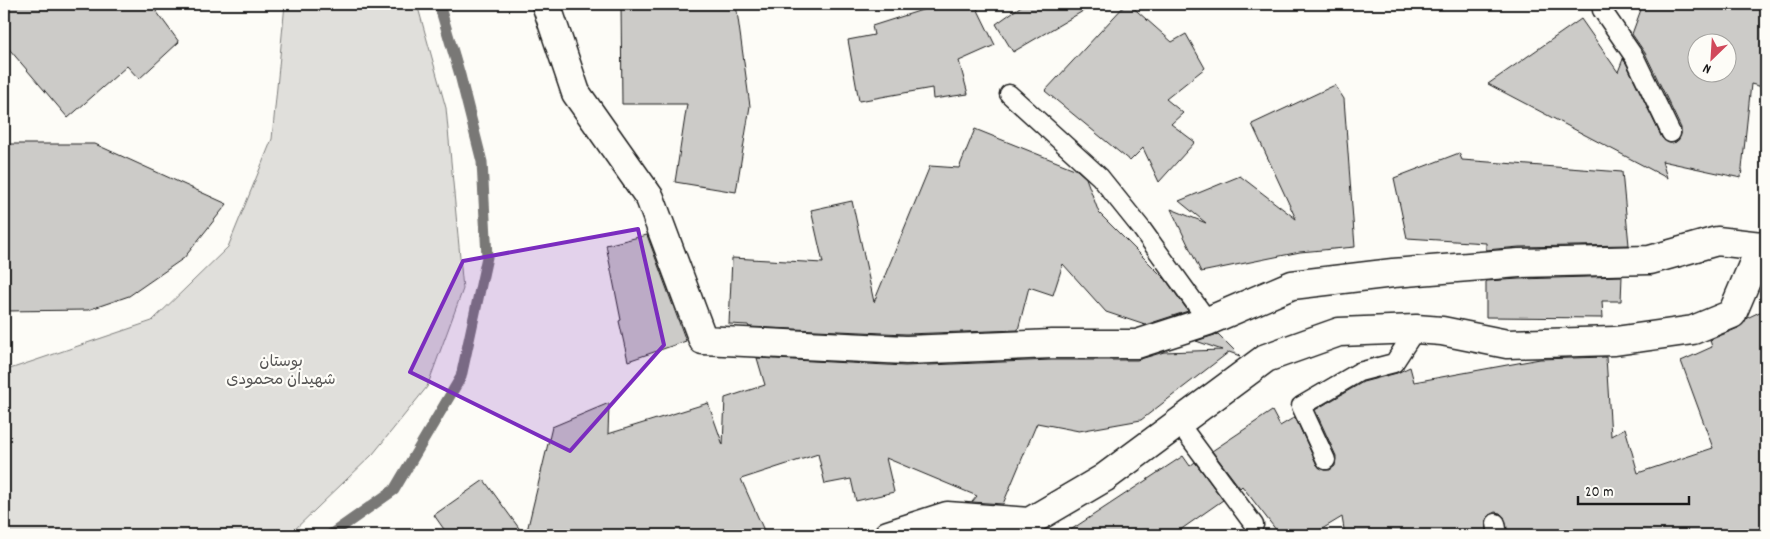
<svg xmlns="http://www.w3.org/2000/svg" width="1770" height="539" viewBox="0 0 1770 539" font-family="Dekko,'Playpen Sans Arabic',sans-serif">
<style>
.green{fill:#e0dfdb;stroke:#7e7e7c}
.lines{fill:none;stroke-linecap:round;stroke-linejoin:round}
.stream{stroke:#797876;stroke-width:11}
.building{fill:#cccbc8;stroke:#1c1c1c;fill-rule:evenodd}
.service-casing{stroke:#1c1c1c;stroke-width:21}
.minor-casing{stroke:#1c1c1c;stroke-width:31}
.service{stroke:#fdfcf7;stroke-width:18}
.minor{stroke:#fdfcf7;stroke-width:28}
.marked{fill:#7b2cbf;fill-opacity:0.2;stroke:#7b2cbf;stroke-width:4;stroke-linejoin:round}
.labels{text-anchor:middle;stroke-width:4.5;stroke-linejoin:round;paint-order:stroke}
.park-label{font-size:16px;fill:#575655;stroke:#fdfcf7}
</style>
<rect width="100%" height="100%" fill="#fdfcf7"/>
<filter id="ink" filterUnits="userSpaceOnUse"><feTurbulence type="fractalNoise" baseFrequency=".02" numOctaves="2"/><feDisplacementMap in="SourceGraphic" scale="10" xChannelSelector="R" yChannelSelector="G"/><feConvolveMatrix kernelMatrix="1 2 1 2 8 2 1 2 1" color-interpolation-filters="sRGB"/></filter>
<g filter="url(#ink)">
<path class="green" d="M 285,4 L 417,4 L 446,108 L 463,289 L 427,387 L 373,454 L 289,535 L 4,535 L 4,371 L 152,321 L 228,247 L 272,139 Z"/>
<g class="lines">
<path class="stream" d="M 330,535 L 394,490 L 461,377 L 487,257 L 482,162 L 460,75 L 439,4"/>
</g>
<g class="building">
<path d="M 4,4 L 151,4 L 179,42 L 139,79 L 127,66 L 68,118 L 4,43 Z"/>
<path d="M 621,4 L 736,4 L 750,106 L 736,192 L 675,182 L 687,104 L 622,104 Z"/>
<path d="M 941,4 L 975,4 L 995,45 L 959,61 L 968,94 L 933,99 L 932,88 L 859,101 L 848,40 L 874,35 L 872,26 Z"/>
<path d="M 1024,4 L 1095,4 L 1013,52 L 996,24 Z"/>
<path d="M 1126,4 L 1129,4 L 1172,42 L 1186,34 L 1205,68 L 1166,99 L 1183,113 L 1171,124 L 1195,142 L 1159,182 L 1143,148 L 1130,161 L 1045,91 Z"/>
<path d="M 1643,4 L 1766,4 L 1766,88 L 1751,84 L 1741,178 L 1662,161 L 1667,178 L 1488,84 L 1581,19 L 1618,72 L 1623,59 L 1626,63 L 1662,138 L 1670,143 L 1676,142 L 1681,134 L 1681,128 L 1645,53 L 1632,34 ZM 1698,42 L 1728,42 L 1728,72 L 1698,72 Z"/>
<path d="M 1335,85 L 1344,99 L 1355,247 L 1300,252 L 1201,272 L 1171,209 L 1206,223 L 1179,201 L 1240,176 L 1296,219 L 1252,124 Z"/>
<path d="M 975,129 L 1077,170 L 1086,178 L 1099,213 L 1166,280 L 1188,311 L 1145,325 L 1106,312 L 1063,264 L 1053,295 L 1029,287 L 1018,330 L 906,334 L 749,327 L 748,325 L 729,324 L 732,258 L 823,263 L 811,210 L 852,201 L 874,302 L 930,166 L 959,168 Z"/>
<path d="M 4,144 L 95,144 L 227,204 L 184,258 L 129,296 L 88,310 L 4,311 Z"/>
<path d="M 1459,153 L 1462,160 L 1622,172 L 1629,245 L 1519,247 L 1486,250 L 1486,243 L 1407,238 L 1394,178 Z"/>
<path d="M 647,235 L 686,341 L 628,361 L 619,321 L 621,320 L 606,245 Z"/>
<path d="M 1622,276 L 1621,301 L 1602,301 L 1603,318 L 1486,317 L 1486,281 L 1520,279 Z"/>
<path d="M 1766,309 L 1766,535 L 1508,535 L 1504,517 L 1500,513 L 1495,512 L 1489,515 L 1486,520 L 1487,535 L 1345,535 L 1342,517 L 1312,535 L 1280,535 L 1242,486 L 1240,488 L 1212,451 L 1272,411 L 1280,426 L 1295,417 L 1317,465 L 1325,470 L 1330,470 L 1335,466 L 1336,456 L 1315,410 L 1363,382 L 1397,373 L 1410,367 L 1414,382 L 1540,359 L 1606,357 L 1611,436 L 1625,428 L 1638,473 L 1713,448 L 1681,361 L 1712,347 L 1710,340 L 1738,328 L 1747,318 Z"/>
<path d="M 1218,334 L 1240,356 L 1229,352 L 1141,420 L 1079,431 L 1037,423 L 1003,504 L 972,502 L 977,496 L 886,458 L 894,492 L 856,501 L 851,479 L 825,484 L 818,454 L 741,479 L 766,535 L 526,535 L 552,427 L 609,403 L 608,434 L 708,403 L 723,445 L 725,398 L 765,385 L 757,358 L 905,366 L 1052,360 L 1137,360 L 1164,352 L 1222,350 L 1196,341 Z"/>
<path d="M 1183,456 L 1190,466 L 1195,462 L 1223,500 L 1173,535 L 1063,535 Z"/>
<path d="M 484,480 L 524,535 L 448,535 L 434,515 Z"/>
</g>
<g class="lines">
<g class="service-casing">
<g id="service">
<path d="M 1605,4 L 1602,10 L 1635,58 L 1671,133"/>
<path d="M 1009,94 L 1100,177 L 1141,228 L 1208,321"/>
<path d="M 1178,422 L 1254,525"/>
<path d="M 1326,460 L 1301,406 L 1359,372 L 1394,363 L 1416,329"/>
<path d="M 1496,523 L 1498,535"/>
</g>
</g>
<g class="minor-casing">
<g id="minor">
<path d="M 546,4 L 576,93 L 650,198 L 703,340 L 906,350 L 1052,344 L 1137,344 L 1208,321 L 1292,285 L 1393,273 L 1519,263 L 1650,260 L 1717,241 L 1761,246"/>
<path d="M 888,535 L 947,516 L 1029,522 L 1104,478 L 1266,358 L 1339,332 L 1416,329 L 1442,331 L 1507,344 L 1615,341 L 1693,330 L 1732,314 L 1761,246 L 1766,244"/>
</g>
</g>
<use href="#service" class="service"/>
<use href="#minor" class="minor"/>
</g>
</g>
<path class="marked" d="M 638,229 L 664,345 L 570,451 L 410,372 L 463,261 Z"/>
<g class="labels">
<g class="park-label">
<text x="281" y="366">بوستان<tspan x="281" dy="18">شهیدان محمودی</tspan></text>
</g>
</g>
<rect width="1770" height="539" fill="none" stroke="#fdfcf7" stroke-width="20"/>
<rect x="10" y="10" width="1750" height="519" fill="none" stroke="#1c1c1c" stroke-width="2" filter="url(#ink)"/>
<g transform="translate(1712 58) rotate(205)"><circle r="24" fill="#fdfcf7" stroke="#a3a29f"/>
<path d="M0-4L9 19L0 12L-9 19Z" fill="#d1495b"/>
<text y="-8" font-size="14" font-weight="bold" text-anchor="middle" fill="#1c1c1c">N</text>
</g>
<path d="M1578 496v8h111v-8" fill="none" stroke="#1c1c1c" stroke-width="2.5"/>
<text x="1585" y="496" font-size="15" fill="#1c1c1c" stroke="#fdfcf7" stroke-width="4" paint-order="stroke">20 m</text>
</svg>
